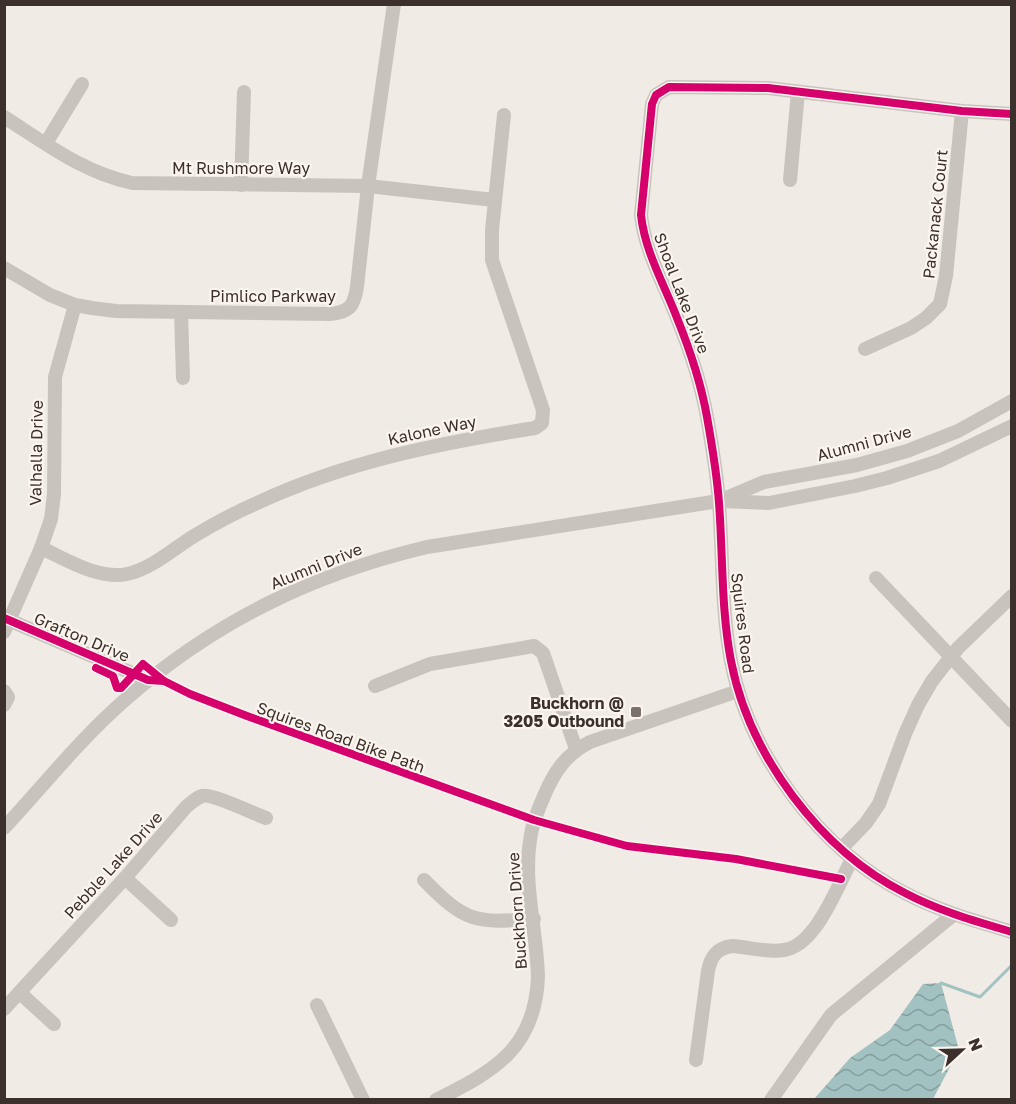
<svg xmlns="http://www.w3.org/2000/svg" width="1016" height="1104" viewBox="0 0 1016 1104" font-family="'Golos Text',sans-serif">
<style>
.water{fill:url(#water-waves)}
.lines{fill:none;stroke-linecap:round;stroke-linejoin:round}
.stream{stroke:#a1c2c1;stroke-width:3}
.minor{stroke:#c9c3be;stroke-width:14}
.cycleway-casing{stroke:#fbf5ee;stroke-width:11}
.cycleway{stroke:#d6006c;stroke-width:8}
.poi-dot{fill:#7a716c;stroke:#fbf5ee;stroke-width:2}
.labels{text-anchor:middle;stroke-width:4.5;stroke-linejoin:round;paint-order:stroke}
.street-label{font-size:16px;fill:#3b302b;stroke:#fbf5ee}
.poi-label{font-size:16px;font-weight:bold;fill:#3b302b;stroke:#fbf5ee;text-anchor:end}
</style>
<defs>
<pattern id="water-waves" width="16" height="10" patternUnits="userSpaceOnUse" patternTransform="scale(1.5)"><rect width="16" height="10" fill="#a1c2c1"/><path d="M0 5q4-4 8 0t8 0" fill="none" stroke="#849e9d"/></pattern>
</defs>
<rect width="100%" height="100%" fill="#f0ebe5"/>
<path class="water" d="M 941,983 L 959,1050 L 933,1099 L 814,1099 L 850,1058 L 890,1030 L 923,984 Z"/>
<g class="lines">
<path class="stream" d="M 941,983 L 980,997 L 1012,965"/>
<g class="minor">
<path d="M 1012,114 L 962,111 L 768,88 L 669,87 L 656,95 L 652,104 L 641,215 C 645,252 664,284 677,318 C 690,350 701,383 707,417 C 712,445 717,474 719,503 C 723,555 721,609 731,661 C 749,755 820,850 905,893 C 939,911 975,921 1012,932"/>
<path d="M 4,117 C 45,143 84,173 132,183 L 368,186 L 494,200"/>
<path d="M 46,143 L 82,84"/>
<path d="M 790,180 L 798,92"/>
<path d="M 241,185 L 244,92"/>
<path d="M 4,268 L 50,295 L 75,305 L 92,308 L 116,311 L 330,314 C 350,312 354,306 357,287 L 368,186 L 394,4"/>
<path d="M 181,312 L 183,378"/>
<path d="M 865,349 L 911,328 L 926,318 L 940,304 L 946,276 L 962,111"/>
<path d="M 724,499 L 764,482 L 857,465 L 907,451 L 958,431 L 1012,401"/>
<path d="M 41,548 C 66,559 98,580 127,574 C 151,569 173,549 194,536 C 214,524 234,513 255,504 C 344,462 439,443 535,428 L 542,423 L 543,410 L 492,260 L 492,230 L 504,115"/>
<path d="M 876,578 L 1012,721"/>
<path d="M 4,618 L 148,680"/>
<path d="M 4,632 L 41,548 L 51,519 L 54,494 L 55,377 L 75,305"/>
<path d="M 375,686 L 430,664 L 534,646 L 543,653 L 576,749"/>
<path d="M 4,691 L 8,697 L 4,705"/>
<path d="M 4,828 C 44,785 82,737 126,699 C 215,621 313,574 427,547 L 719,501 L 769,503 L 855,486 L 887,478 L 939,461 L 1012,426"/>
<path d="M 841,849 L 866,823 L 879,804 L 905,734 L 918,705 L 932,681 L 958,648 L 1012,596"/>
<path d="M 125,878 L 171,920"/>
<path d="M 424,880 C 466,923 475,923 534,919"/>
<path d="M 20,993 L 54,1024"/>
<path d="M 317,1005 L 363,1100"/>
<path d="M 4,1009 L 125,878 L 186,807 C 191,803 196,798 202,796 C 212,793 254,814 266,818"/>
<path d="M 696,1060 L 708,971 C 711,956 717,948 732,946 C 749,947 768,953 784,950 C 816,946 838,885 852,859"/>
<path d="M 436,1100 C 494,1071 535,1049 538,977 C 537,932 523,884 530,840 C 532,824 538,810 544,796 C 554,772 566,754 590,742 L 738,691"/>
<path d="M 771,1100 L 831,1015 L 953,915"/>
</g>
<g class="cycleway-casing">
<g id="cycleway">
<path d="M 1012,114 L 962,111 L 768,88 L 669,87 L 656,95 L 652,104 L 641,215 C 645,252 664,284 677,318 C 690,350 701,383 707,417 C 712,445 717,474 719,503 C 723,555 721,609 731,661 C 749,755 820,850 905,893 C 939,911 975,921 1012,932"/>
<path d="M 4,618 L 148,680 L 164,681 L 190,694 L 247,716 L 534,820 L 627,846 L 736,859 L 841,879"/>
<path d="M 96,668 L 113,676 L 117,688 L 121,688 L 143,664 L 164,681"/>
</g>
</g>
<use href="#cycleway" class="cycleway"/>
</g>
<rect class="poi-dot" x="630" y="706" width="12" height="12" rx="3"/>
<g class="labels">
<g class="street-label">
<text x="241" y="174">Mt Rushmore Way</text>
<text transform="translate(935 214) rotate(-84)" y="6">Packanack Court</text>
<text transform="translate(682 293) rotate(69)" y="6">Shoal Lake Drive</text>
<text x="273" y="302">Pimlico Parkway</text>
<text transform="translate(432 430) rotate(-12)" y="6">Kalone Way</text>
<text transform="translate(864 443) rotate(-15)" y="6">Alumni Drive</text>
<text transform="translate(36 453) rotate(-89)" y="6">Valhalla Drive</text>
<text transform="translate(316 566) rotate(-22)" y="6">Alumni Drive</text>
<text transform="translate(743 623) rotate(83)" y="6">Squires Road</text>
<text transform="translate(82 637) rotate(23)" y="6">Grafton Drive</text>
<text transform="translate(341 737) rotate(20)" y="6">Squires Road Bike Path</text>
<text transform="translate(113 865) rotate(-48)" y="6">Pebble Lake Drive</text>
<text transform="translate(517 911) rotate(-94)" y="6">Buckhorn Drive</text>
</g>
<g class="poi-label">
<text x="624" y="709">Buckhorn @<tspan x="624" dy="18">3205 Outbound</tspan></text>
</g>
</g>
<rect width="1016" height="1104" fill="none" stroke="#3b302b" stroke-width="12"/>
<g transform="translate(962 1050) rotate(68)" stroke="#fbf5ee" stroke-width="4.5" paint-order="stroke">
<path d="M0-4.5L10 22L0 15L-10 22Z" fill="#3b302b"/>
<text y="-9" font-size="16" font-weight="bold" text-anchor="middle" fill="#3b302b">N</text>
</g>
</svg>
